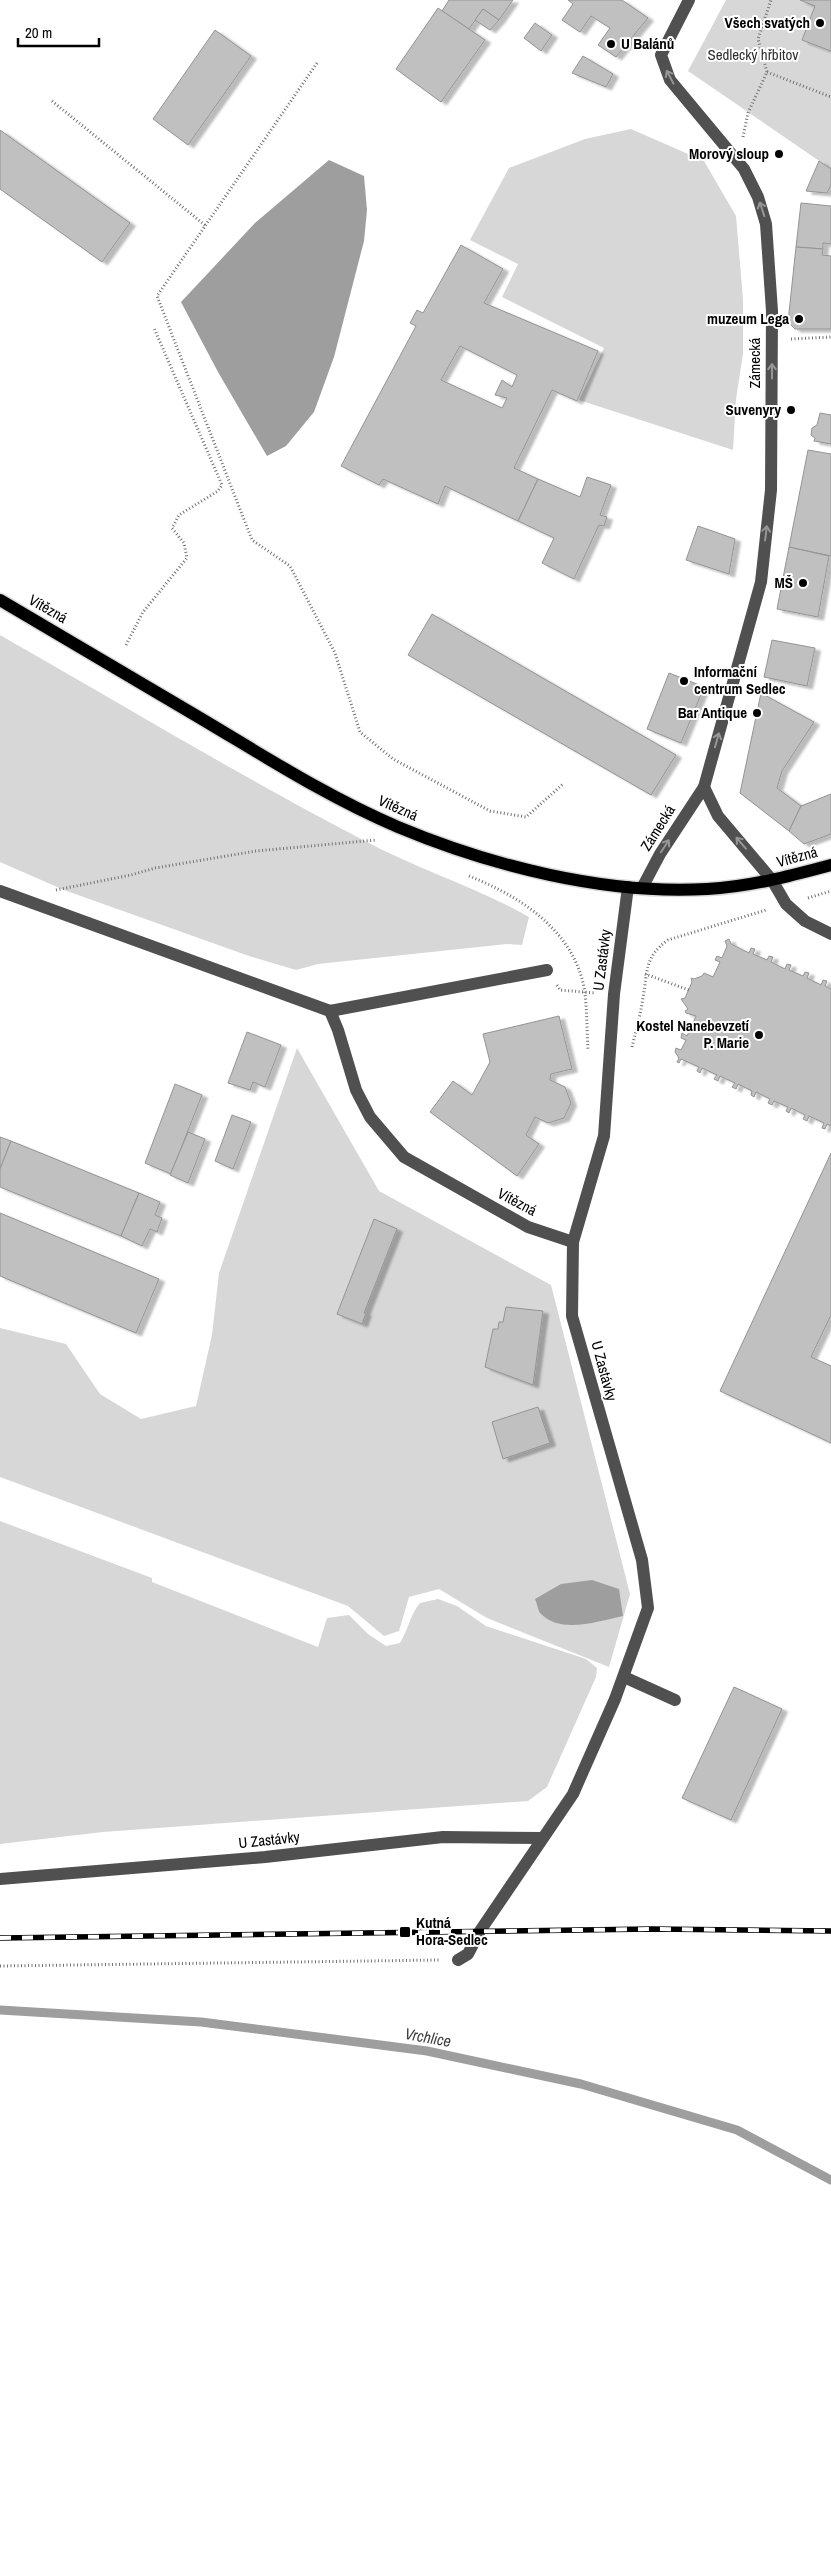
<svg xmlns="http://www.w3.org/2000/svg" width="831" height="2566" viewBox="0 0 831 2566" font-family="'Archivo Narrow',sans-serif">
<style>
.green{fill:#d7d7d7}
.water{fill:#9e9e9e}
.lines{fill:none;stroke-linecap:round;stroke-linejoin:round}
.stream{stroke:#9e9e9e;stroke-width:9}
.building{fill:#c0c0c0;stroke:#949494;fill-rule:evenodd;filter:url(#shadow)}
.major-casing{stroke:#dbdbdb;stroke-width:15}
.path{stroke:#727272;stroke-width:3;stroke-dasharray:1 2.5;stroke-linecap:butt}
.minor{stroke:#505050;stroke-width:12}
.major{stroke:#000;stroke-width:12}
.rail-casing{stroke:#000;stroke-width:5.5}
.rail{stroke:#fff;stroke-width:4;stroke-dasharray:11;stroke-linecap:butt}
.oneway{stroke:#969696}
.poi-dot{fill:#000;stroke:#fff;stroke-width:2}
.labels{text-anchor:middle;stroke-width:4;stroke-linejoin:round;paint-order:stroke}
.poi-label{font-size:15px;font-weight:bold;fill:#000;stroke:#fff;text-anchor:end}
.park-label{font-size:15px;fill:#2e2e2e;stroke:#fff}
.street-label{font-size:15px;fill:#000;stroke:#fff}
.water-label{font-size:16px;font-style:italic;fill:#3f3f3f;stroke:#fff}
</style>
<defs>
<filter id="shadow"><feDropShadow dx="5.5" dy="3" stdDeviation="1" flood-color="#0004"/></filter>
</defs>
<rect width="100%" height="100%" fill="#fff"/>
<g class="green">
<path d="M 726,0 L 800,0 L 815,6 L 802,39 L 831,51 L 831,169 L 688,71 Z"/>
<path d="M 631,129 L 704,161 L 736,216 L 743,299 L 743,354 L 736,399 L 733,450 L 579,400 L 604,348 L 502,297 L 518,264 L 470,240 L 509,168 L 585,139 Z"/>
<path d="M 0,635 C 121,704 240,776 363,840 C 417,869 476,887 529,917 L 522,945 L 507,944 L 318,964 L 296,970 L 249,956 L 64,890 L 0,862 Z"/>
<path d="M 297,1048 L 379,1191 L 551,1285 L 630,1594 L 609,1667 L 487,1618 L 439,1589 L 409,1597 L 399,1631 L 384,1636 L 348,1606 L 0,1477 L 0,1328 L 66,1344 L 100,1394 L 141,1419 L 196,1406 L 212,1335 L 219,1273 Z"/>
<path d="M 0,1521 L 152,1578 L 152,1582 L 318,1647 L 327,1618 L 349,1615 L 368,1634 L 386,1646 L 400,1643 C 409,1628 409,1617 420,1603 L 438,1599 L 457,1606 L 486,1626 L 586,1659 L 597,1668 L 596,1677 L 547,1787 L 528,1801 L 103,1832 L 0,1844 Z"/>
</g>
<g class="water">
<path d="M 329,160 L 364,176 L 367,210 L 364,241 L 334,357 L 314,412 L 286,446 L 267,456 L 218,372 L 181,302 L 255,223 Z"/>
<path d="M 592,1580 L 619,1589 L 623,1616 C 598,1621 561,1635 540,1613 C 538,1610 537,1603 535,1599 L 561,1584 Z"/>
</g>
<g class="lines">
<path class="stream" d="M 0,2010 L 201,2022 L 427,2051 L 581,2084 L 737,2130 L 831,2180"/>
</g>
<g class="building">
<path d="M 449,0 L 513,0 L 499,20 L 483,9 L 469,29 L 442,11 Z"/>
<path d="M 568,0 L 622,0 L 648,18 L 616,57 L 598,45 L 610,28 L 591,16 L 580,32 L 562,20 L 573,4 Z"/>
<path d="M 800,0 L 831,0 L 831,51 L 802,40 L 815,6 Z"/>
<path d="M 438,8 L 485,40 L 441,102 L 396,69 Z"/>
<path d="M 483,9 L 499,20 L 490,30 L 475,20 Z"/>
<path d="M 535,23 L 552,35 L 541,51 L 524,38 Z"/>
<path d="M 215,30 L 251,56 L 188,145 L 153,119 Z"/>
<path d="M 583,56 L 613,74 L 606,87 L 572,73 Z"/>
<path d="M 0,130 L 130,223 L 102,262 L 0,189 Z"/>
<path d="M 819,161 L 831,169 L 831,185 L 827,193 L 806,191 Z"/>
<path d="M 801,203 L 831,206 L 831,244 L 823,243 L 823,249 L 796,247 Z"/>
<path d="M 461,245 L 503,269 L 484,303 L 598,351 L 577,401 L 552,390 L 514,468 L 538,479 L 518,521 L 445,486 L 438,504 L 383,479 L 379,485 L 341,466 L 416,326 L 410,323 L 417,310 L 423,313 ZM 460,346 L 517,375 L 512,387 L 502,380 L 495,395 L 507,398 L 502,408 L 441,380 Z"/>
<path d="M 796,247 L 823,249 L 822,255 L 831,256 L 831,329 L 795,329 L 788,322 Z"/>
<path d="M 820,413 L 831,415 L 831,444 L 814,441 L 815,438 L 811,435 L 812,428 L 817,425 Z"/>
<path d="M 808,450 L 831,454 L 831,556 L 789,547 Z"/>
<path d="M 587,477 L 611,485 L 600,515 L 607,517 L 604,526 L 599,525 L 574,579 L 542,563 L 554,538 L 518,521 L 538,479 L 580,497 Z"/>
<path d="M 698,526 L 735,539 L 729,574 L 686,560 Z"/>
<path d="M 789,547 L 829,556 L 818,617 L 777,609 Z"/>
<path d="M 432,614 L 676,755 L 651,795 L 408,655 Z"/>
<path d="M 772,640 L 815,648 L 807,686 L 764,677 Z"/>
<path d="M 669,673 L 704,687 L 681,743 L 647,729 Z"/>
<path d="M 761,693 L 814,722 L 782,771 L 777,788 L 801,806 L 789,831 L 740,793 Z"/>
<path d="M 831,794 L 831,834 L 804,844 L 789,831 L 801,806 Z"/>
<path d="M 729,939 L 731,944 L 749,953 L 751,948 L 755,949 L 753,954 L 767,960 L 769,956 L 773,957 L 771,962 L 785,969 L 787,964 L 791,965 L 789,970 L 803,976 L 805,972 L 809,973 L 807,978 L 821,985 L 823,980 L 827,981 L 825,986 L 831,989 L 831,1126 L 827,1124 L 825,1129 L 822,1128 L 824,1123 L 809,1116 L 807,1121 L 803,1119 L 805,1115 L 791,1108 L 789,1113 L 786,1111 L 788,1107 L 774,1101 L 772,1105 L 768,1103 L 770,1099 L 756,1092 L 754,1097 L 751,1095 L 752,1091 L 738,1084 L 736,1089 L 732,1087 L 735,1083 L 720,1076 L 718,1081 L 714,1079 L 717,1075 L 702,1068 L 700,1073 L 697,1071 L 699,1067 L 681,1059 L 679,1063 L 677,1062 L 679,1058 L 675,1052 L 676,1048 L 681,1050 L 686,1040 L 681,1038 L 682,1033 L 687,1036 L 696,1016 L 686,1013 L 685,1011 L 688,1009 L 681,999 L 685,998 L 692,982 L 691,978 L 694,979 L 702,976 L 704,973 L 713,977 L 720,962 L 715,960 L 717,956 L 722,958 L 727,946 L 725,941 Z"/>
<path d="M 559,1016 L 572,1069 L 551,1074 L 550,1080 L 565,1087 L 571,1103 L 564,1118 L 548,1123 L 535,1117 L 526,1135 L 539,1144 L 517,1176 L 430,1112 L 453,1081 L 472,1095 L 490,1062 L 483,1034 Z"/>
<path d="M 247,1032 L 281,1045 L 265,1087 L 253,1082 L 250,1090 L 228,1083 Z"/>
<path d="M 175,1084 L 202,1095 L 171,1174 L 145,1163 Z"/>
<path d="M 232,1115 L 251,1122 L 233,1169 L 215,1161 Z"/>
<path d="M 188,1132 L 205,1139 L 188,1183 L 170,1175 Z"/>
<path d="M 0,1137 L 11,1141 L 0,1169 Z"/>
<path d="M 11,1141 L 139,1193 L 121,1236 L 0,1187 L 0,1169 Z"/>
<path d="M 831,1153 L 831,1315 L 811,1357 L 831,1366 L 831,1443 L 720,1391 Z"/>
<path d="M 139,1193 L 160,1202 L 155,1215 L 162,1218 L 157,1232 L 150,1229 L 142,1246 L 121,1236 Z"/>
<path d="M 0,1213 L 159,1279 L 136,1333 L 0,1276 Z"/>
<path d="M 374,1219 L 397,1229 L 364,1313 L 366,1313 L 362,1324 L 337,1314 Z"/>
<path d="M 506,1307 L 543,1311 L 533,1385 L 485,1367 L 493,1329 L 498,1329 L 499,1322 L 503,1322 Z"/>
<path d="M 538,1407 L 550,1443 L 503,1459 L 492,1422 Z"/>
<path d="M 734,1687 L 782,1709 L 731,1820 L 682,1798 Z"/>
</g>
<g class="lines">
<g class="major-casing">
<path id="major" d="M 0,600 C 65,638 130,676 195,715 C 261,754 327,797 398,827 C 491,866 606,895 707,889 C 749,887 790,876 831,865"/>
</g>
<g class="path">
<path d="M 317,63 L 157,296 L 252,540 L 290,566 L 335,653 L 360,732 L 393,759 L 490,811 L 526,817 L 563,784"/>
<path d="M 767,72 L 831,97"/>
<path d="M 52,101 L 206,226"/>
<path d="M 743,137 L 748,113 L 767,72 L 758,39 L 771,0"/>
<path d="M 791,339 L 831,337"/>
<path d="M 126,645 L 143,612 L 187,558 L 184,543 L 172,528 L 179,515 L 218,491 L 222,485 L 154,328"/>
<path d="M 469,876 C 522,897 576,932 585,993 C 587,1012 587,1032 588,1051"/>
<path d="M 56,890 L 131,875 L 155,868 L 256,851 L 376,840"/>
<path d="M 808,898 L 831,891"/>
<path d="M 645,974 L 689,990"/>
<path d="M 557,985 L 560,990 L 596,993"/>
<path d="M 632,1047 C 636,1030 641,1014 643,997 C 648,971 644,957 668,940 L 766,910"/>
<path d="M 0,1966 L 440,1960"/>
</g>
<g class="minor">
<path d="M 704,787 L 718,816 L 772,880 L 786,904 L 805,921 L 831,934"/>
<path d="M 642,888 L 660,854 L 704,787 L 761,582 L 771,490 L 772,311 L 766,224 L 758,197 L 744,169 L 670,80 L 661,55 L 689,0"/>
<path d="M 0,891 L 330,1011 L 338,1030 L 356,1090 L 370,1117 L 404,1157 L 528,1227 L 573,1242"/>
<path d="M 330,1011 L 547,970"/>
<path d="M 624,1677 L 675,1700"/>
<path d="M 0,1879 L 265,1857 L 443,1837 L 542,1838"/>
<path d="M 458,1960 L 468,1954 L 480,1931 L 573,1794 L 615,1699 L 648,1608 L 642,1560 L 572,1316 L 573,1242 L 604,1136 L 614,994 L 628,887"/>
</g>
<use href="#major" class="major"/>
<g class="rail-casing">
<path id="rail" d="M 0,1938 L 652,1929 L 831,1931"/>
</g>
<use href="#rail" class="rail"/>
</g>
<defs><path id="oneway-shaft" d="M-6 0H5M1.5-3L5.5 0L1.5 3" fill="none" stroke-width="1.6" stroke-linecap="round" stroke-linejoin="round" transform="scale(1.25)"/></defs>
<g class="oneway">
<use href="#oneway-shaft" transform="translate(670 77) rotate(-118)"/>
<use href="#oneway-shaft" transform="translate(762 209) rotate(-108)"/>
<use href="#oneway-shaft" transform="translate(772 371) rotate(-90)"/>
<use href="#oneway-shaft" transform="translate(766 533) rotate(-83)"/>
<use href="#oneway-shaft" transform="translate(717 740) rotate(-74)"/>
<use href="#oneway-shaft" transform="translate(741 843) rotate(-131)"/>
<use href="#oneway-shaft" transform="translate(665 846) rotate(-57)"/>
</g>
<g class="poi-dot">
<circle cx="820" cy="23" r="5"/>
<circle cx="611" cy="44" r="5"/>
<circle cx="779" cy="154" r="5"/>
<circle cx="799" cy="319" r="5"/>
<circle cx="791" cy="410" r="5"/>
<circle cx="803" cy="583" r="5"/>
<circle cx="684" cy="681" r="5"/>
<circle cx="757" cy="713" r="5"/>
<circle cx="759" cy="1035" r="5"/>
<rect x="399" y="1926" width="12" height="12" rx="2.5"/>
</g>
<g class="labels">
<g class="poi-label">
<text x="810" y="28">Všech svatých</text>
<text x="621" y="49" text-anchor="start">U Balánů</text>
<text x="769" y="159">Morový sloup</text>
<text x="789" y="324">muzeum Lega</text>
<text x="781" y="415">Suvenyry</text>
<text x="793" y="588">MŠ</text>
<text x="694" y="677" text-anchor="start">Informační<tspan x="694" dy="17">centrum Sedlec</tspan></text>
<text x="747" y="718">Bar Antique</text>
<text x="749" y="1031">Kostel Nanebevzetí<tspan x="749" dy="17">P. Marie</tspan></text>
<text x="416" y="1928" text-anchor="start">Kutná<tspan x="416" dy="17">Hora-Sedlec</tspan></text>
</g>
<g class="park-label">
<text x="753" y="60">Sedlecký hřbitov</text>
</g>
<g class="street-label">
<text transform="translate(755 363) rotate(-90)" y="5">Zámecká</text>
<text transform="translate(48 609) rotate(30)" y="5">Vítězná</text>
<text transform="translate(398 808) rotate(24)" y="5">Vítězná</text>
<text transform="translate(658 828) rotate(-58)" y="5">Zámecká</text>
<text transform="translate(797 857) rotate(-15)" y="5">Vítězná</text>
<text transform="translate(602 960) rotate(-83)" y="5">U Zastávky</text>
<text transform="translate(517 1202) rotate(28)" y="5">Vítězná</text>
<text transform="translate(604 1371) rotate(75)" y="5">U Zastávky</text>
<text transform="translate(269 1840) rotate(-6)" y="5">U Zastávky</text>
</g>
<g class="water-label">
<text transform="translate(428 2037) rotate(10)" y="6">Vrchlice</text>
</g>
</g>
<path d="M18 38v8h81v-8" fill="none" stroke="#000000" stroke-width="2.5"/>
<text x="25" y="38" font-size="15" fill="#000000" stroke="#ffffff" stroke-width="4" paint-order="stroke">20 m</text>
</svg>
